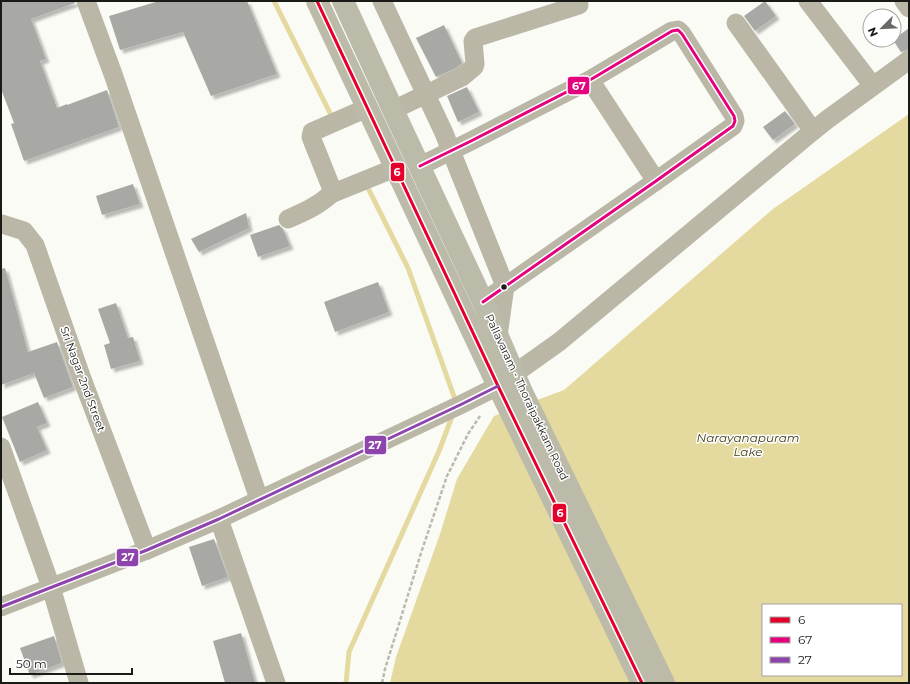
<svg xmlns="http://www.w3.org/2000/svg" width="910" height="684" viewBox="0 0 910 684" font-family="Montserrat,sans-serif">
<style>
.water{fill:#e4d99e;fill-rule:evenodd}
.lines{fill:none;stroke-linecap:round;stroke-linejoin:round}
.stream{stroke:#e4d99e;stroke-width:5}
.building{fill:#a8a8a5;filter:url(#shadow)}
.path{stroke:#babaaf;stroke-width:2.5;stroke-dasharray:4 2;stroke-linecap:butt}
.minor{stroke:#bab7a6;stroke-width:19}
.major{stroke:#bcbaa9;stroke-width:22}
.bus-1-casing{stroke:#fff;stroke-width:6}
.bus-2-casing{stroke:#fff;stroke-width:6}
.bus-3-casing{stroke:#fff;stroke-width:6}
.bus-1{stroke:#e4002b;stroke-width:3}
.bus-2{stroke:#e5007d;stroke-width:3}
.bus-3{stroke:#8e44ad;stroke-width:3}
.bus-dot{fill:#1a1a17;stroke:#fff;stroke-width:1.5}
.labels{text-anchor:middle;stroke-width:3;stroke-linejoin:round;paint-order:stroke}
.street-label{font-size:11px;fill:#1a1a17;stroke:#fff}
.water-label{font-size:12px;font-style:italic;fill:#423c18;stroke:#fff}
.line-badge{stroke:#fff;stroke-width:1.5}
.badge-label{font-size:11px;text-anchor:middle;font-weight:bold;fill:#fff}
</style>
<defs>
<filter id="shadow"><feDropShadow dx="3.5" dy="3.5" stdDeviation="1" flood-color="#0004"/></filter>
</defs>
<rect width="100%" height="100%" fill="#fbfbf6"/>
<path class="water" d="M 909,114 L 909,683 L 390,683 L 396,657 L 440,534 L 457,479 L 494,416 L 564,390 L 773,209 ZM 763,605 L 901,605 L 901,675 L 763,675 Z"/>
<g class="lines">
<g class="stream">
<path d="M 274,1 L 331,115"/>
<path d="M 368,188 L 408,268 L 456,402"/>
<path d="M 346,683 L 349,652 L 439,451 L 453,414"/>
</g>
</g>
<g class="building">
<path d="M 1,1 L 75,1 L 75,3 L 31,19 L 46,59 L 40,61 L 57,108 L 67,104 L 67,105 L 107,90 L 119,127 L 24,161 L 11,124 L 14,123 L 1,89 Z"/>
<path d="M 159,1 L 247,1 L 277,74 L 211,96 L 183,32 L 120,50 L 109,16 Z"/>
<path d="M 765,1 L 776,16 L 755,31 L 744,16 Z"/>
<path d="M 444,25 L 462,63 L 456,68 L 436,77 L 416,38 Z"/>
<path d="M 909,28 L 909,49 L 901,52 L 893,40 Z"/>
<path d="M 467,87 L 479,112 L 458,122 L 447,96 Z"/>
<path d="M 785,111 L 795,124 L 773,140 L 763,127 Z"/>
<path d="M 133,184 L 140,204 L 102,215 L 96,196 Z"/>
<path d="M 246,213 L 249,228 L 199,252 L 191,239 Z"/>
<path d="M 279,225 L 283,229 L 290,246 L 258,257 L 250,235 Z"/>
<path d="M 5,268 L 28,352 L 57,342 L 73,387 L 44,398 L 34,373 L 1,385 L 1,269 Z"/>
<path d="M 378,282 L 389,312 L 335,332 L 324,302 Z"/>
<path d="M 116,303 L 128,338 L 133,337 L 140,361 L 111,369 L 104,345 L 110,343 L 98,309 Z"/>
<path d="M 38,402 L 47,423 L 37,427 L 47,450 L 20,462 L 2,417 Z"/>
<path d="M 214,539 L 228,577 L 202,586 L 189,547 Z"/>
<path d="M 241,633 L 255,683 L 225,683 L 213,641 Z"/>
<path d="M 54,636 L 62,663 L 30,675 L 20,648 Z"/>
</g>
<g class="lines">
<path class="path" d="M 382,683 L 385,669 L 421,553 L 447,476 L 468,434 L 480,416"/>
<g class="minor">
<path d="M 86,1 L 113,74 L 259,499"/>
<path d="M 382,1 L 444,133 L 451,151 L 505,286 L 498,336"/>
<path d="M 808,1 L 873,86"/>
<path d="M 904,1 L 909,8"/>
<path d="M 736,23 L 813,131"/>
<path d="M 590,80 L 656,181"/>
<path d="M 393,110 L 462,77 L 474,67 L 475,64 L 473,41 L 475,38 L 579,5 L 578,1"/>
<path d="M 420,166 L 471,141 L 590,80 L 672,31 L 678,30 L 682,34 L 734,116 L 735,121 L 733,126 L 656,181 L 483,302"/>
<path d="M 331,194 L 395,168"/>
<path d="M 288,219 C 304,212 318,206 331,194 L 331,187 L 311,137 L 312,132 L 367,108"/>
<path d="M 2,224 L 24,231 L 35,245 L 81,376 L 147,550"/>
<path d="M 514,374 L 559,342 L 813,131 L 828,119 L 909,60"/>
<path d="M 1,447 L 51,587 L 79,683"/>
<path d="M 219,519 L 276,683"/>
<path d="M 1,607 L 147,550 L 219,519 L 462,404 L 498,386"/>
</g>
<g class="major">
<path d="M 317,1 L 498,386 L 642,683"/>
<path d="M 343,1 L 393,110 L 483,302 L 522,392 L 664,683"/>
</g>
<g class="bus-1-casing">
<path id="bus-1" d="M 317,1 L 498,386 L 642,683"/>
</g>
<g class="bus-2-casing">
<path id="bus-2" d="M 420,166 L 471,141 L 590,80 L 672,31 L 678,30 L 682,34 L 734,116 L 735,121 L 733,126 L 656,181 L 483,302"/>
</g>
<g class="bus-3-casing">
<path id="bus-3" d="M 1,607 L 147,550 L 219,519 L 462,404 L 498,386"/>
</g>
<use href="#bus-1" class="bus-1"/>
<use href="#bus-2" class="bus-2"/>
<use href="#bus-3" class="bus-3"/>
</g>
<circle class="bus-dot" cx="504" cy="287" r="3.5"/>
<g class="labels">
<g class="street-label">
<text transform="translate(83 379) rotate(70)" y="4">Sri Nagar 2nd Street</text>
<text transform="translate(527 397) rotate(65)" y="4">Pallavaram - Thoraipakkam Road</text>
</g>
<g class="water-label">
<text x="748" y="442">Narayanapuram<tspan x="748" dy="14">Lake</tspan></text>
</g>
</g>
<g class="line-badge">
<rect x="567" y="76" width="23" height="19" rx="4" fill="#e5007d"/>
<rect x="390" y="162" width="15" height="20" rx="4" fill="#e4002b"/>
<rect x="364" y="435" width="23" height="20" rx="4" fill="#8e44ad"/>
<rect x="552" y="503" width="15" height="20" rx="4" fill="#e4002b"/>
<rect x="116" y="548" width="23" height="19" rx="4" fill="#8e44ad"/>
</g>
<g class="badge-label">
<text x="579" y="90">67</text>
<text x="397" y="176">6</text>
<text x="375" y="449">27</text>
<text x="560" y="517">6</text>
<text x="128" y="561">27</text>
</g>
<rect width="910" height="684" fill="none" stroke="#1a1a17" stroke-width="4"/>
<rect x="762" y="604" width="140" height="72" fill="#ffffff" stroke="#a3a3a2"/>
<rect x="770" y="617" width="20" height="6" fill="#e4002b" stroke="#a3a3a2"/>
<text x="798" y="624" font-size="12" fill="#1a1a17">6</text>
<rect x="770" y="637" width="20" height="6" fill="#e5007d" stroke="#a3a3a2"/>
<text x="798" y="644" font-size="12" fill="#1a1a17">67</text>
<rect x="770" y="657" width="20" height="6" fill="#8e44ad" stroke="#a3a3a2"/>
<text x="798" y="664" font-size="12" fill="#1a1a17">27</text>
<g transform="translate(882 28) rotate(246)"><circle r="19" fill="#ffffff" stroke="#a3a3a2"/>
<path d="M0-3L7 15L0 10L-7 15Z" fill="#696965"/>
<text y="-6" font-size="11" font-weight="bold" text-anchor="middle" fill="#1a1a17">N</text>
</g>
<path d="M10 668v6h122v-6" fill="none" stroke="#1a1a17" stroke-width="2"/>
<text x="16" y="668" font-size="12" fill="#1a1a17" stroke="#ffffff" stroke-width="3" paint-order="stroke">50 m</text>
</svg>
